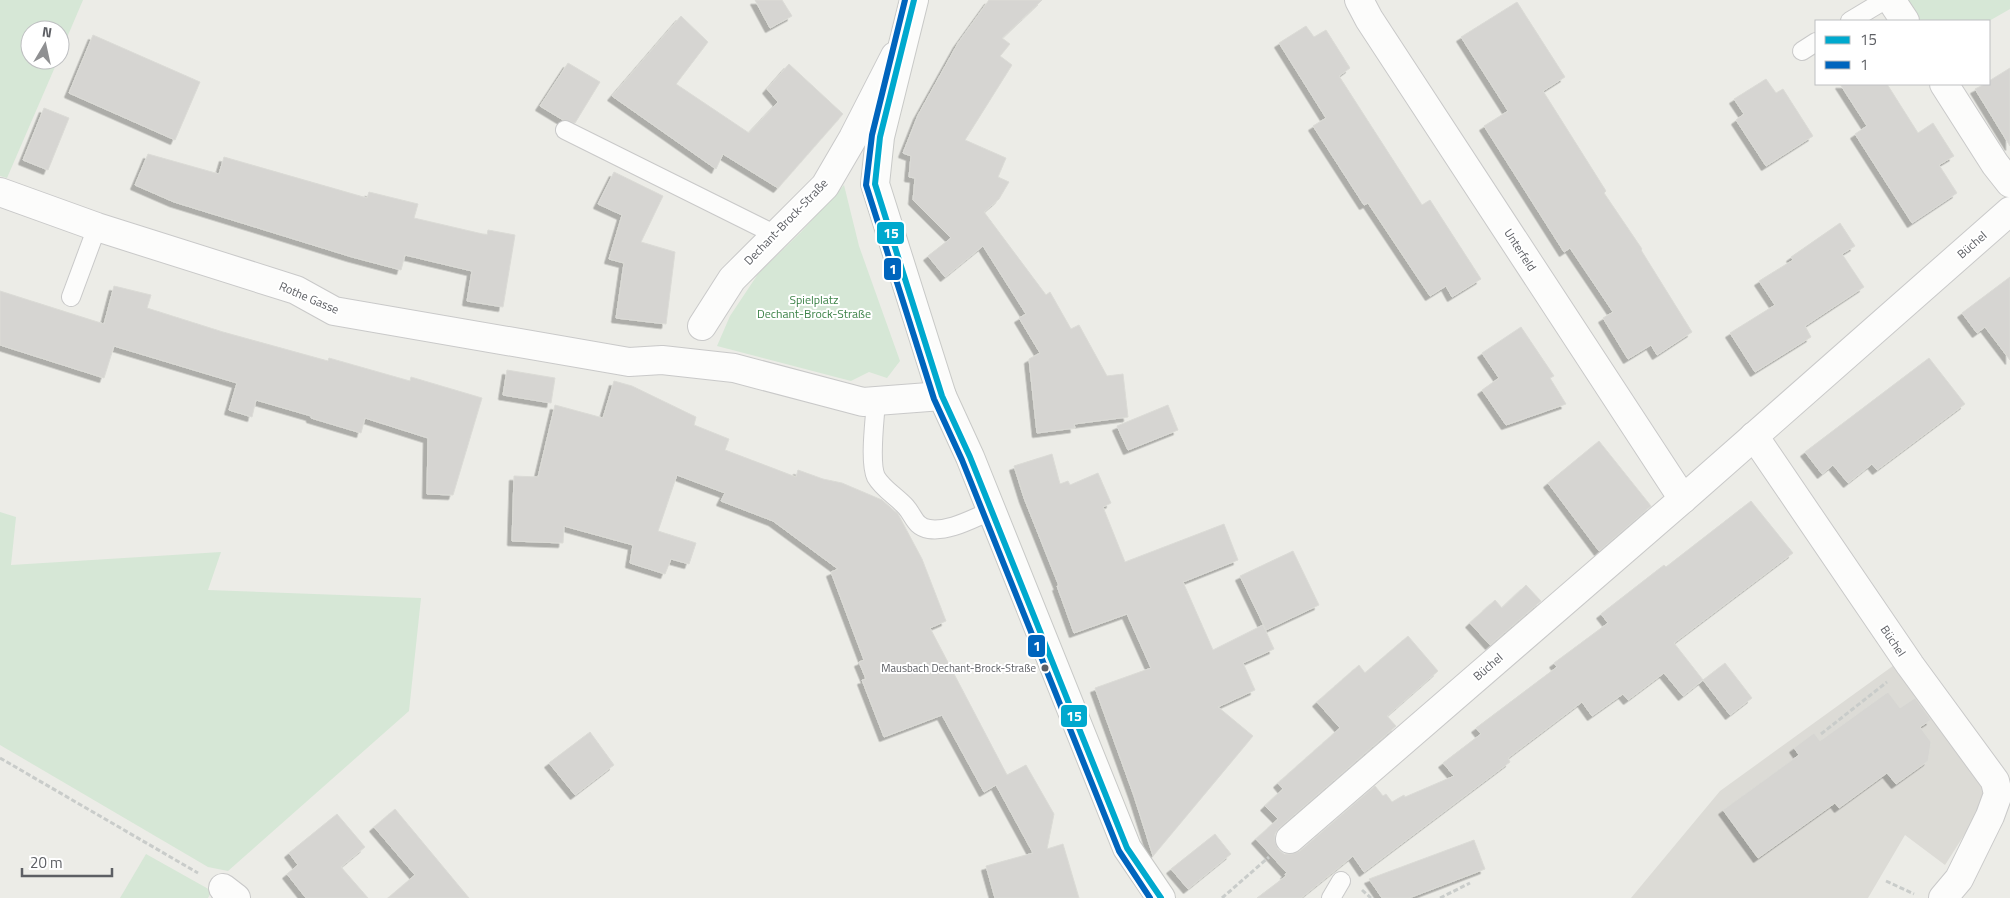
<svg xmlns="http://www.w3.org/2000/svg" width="2010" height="898" viewBox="0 0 2010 898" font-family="'Titillium Web',sans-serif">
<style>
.education{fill:#dcdbd6}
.green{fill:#d6e7d6}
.building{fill:#d6d5d2;stroke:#dbdbd6;filter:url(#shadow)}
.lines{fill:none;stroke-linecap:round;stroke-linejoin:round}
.lane-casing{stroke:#c9c9c9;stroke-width:20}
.street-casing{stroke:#c9c9c9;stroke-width:30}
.secondary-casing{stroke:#c8c9c7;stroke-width:30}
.path{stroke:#c9ccca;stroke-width:3;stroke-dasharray:5 2.5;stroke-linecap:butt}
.lane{stroke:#fcfcfb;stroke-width:18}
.street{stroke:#fcfcfb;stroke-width:28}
.secondary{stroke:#fcfcfb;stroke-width:28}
.bus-1-casing{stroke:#fff;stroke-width:10}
.bus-2-casing{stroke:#fff;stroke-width:10}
.bus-1{stroke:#00a9ce;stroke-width:6}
.bus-2{stroke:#0065bd;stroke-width:6}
.bus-dot{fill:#5d5f64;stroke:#fff;stroke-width:2}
.labels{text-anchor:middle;stroke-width:4;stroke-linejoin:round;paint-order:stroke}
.bus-label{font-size:11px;fill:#5d5f64;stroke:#fff;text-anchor:end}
.street-label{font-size:12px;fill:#5d5f64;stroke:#fff}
.park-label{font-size:12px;fill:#3e8349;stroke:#fff}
.line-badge{stroke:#fff;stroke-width:2}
.badge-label{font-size:14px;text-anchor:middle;font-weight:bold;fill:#fff}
</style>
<defs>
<filter id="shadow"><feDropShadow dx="-4.5" dy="4.5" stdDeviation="0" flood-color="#0004"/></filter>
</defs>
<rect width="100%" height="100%" fill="#ecece7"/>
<path class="education" d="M 1897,663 L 1989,796 L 1945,865 L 1905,835 L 1868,898 L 1631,898 L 1720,791 Z"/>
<g class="green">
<path d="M 0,0 L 83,0 L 60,54 L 60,30 L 30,30 L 30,60 L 58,60 L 7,178 L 0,176 Z"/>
<path d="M 1900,0 L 2010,0 L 2010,9 L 1989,21 L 1914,21 Z"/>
<path d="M 844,185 L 859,246 L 900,361 L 887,378 L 869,372 L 851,381 L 717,346 L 730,316 L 758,274 L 801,232 Z"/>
<path d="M 0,512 L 16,517 L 11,565 L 221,552 L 208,590 L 421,598 L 409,711 L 228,871 L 208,867 L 0,745 Z"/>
<path d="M 146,854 L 212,891 L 208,898 L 120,898 Z"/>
</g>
<g class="building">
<path d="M 755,0 L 782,0 L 792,16 L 770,28 Z"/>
<path d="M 989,0 L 1042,0 L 1002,38 L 1010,44 L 1000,56 L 1012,65 L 965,140 L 1006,158 L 998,177 L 1009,182 L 999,199 L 984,212 L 1046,295 L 1050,292 L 1071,329 L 1079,325 L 1107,376 L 1123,374 L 1128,417 L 1074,424 L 1075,428 L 1037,433 L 1029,359 L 1040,353 L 1019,318 L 1026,314 L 983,246 L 945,277 L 928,256 L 951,238 L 913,200 L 915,178 L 909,177 L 911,156 L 903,153 L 918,115 L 958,43 Z"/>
<path d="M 1517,2 L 1565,77 L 1543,91 L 1606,191 L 1604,193 L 1642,249 L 1641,250 L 1692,332 L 1657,355 L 1651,345 L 1628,359 L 1603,318 L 1613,312 L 1570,248 L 1564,252 L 1484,126 L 1508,111 L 1461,37 Z"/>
<path d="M 681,16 L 708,42 L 676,84 L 749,133 L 778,102 L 767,89 L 789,64 L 843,114 L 778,188 L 723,154 L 716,169 L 612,96 Z"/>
<path d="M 1306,26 L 1314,37 L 1326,30 L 1350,68 L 1339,76 L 1422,205 L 1430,200 L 1481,279 L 1452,297 L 1446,286 L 1430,296 L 1368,203 L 1364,205 L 1313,126 L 1326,118 L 1279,43 Z"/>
<path d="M 93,35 L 200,82 L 175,140 L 69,93 Z"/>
<path d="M 568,63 L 600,82 L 575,123 L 563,120 L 540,106 Z"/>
<path d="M 2010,68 L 2010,146 L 1975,89 L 1985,84 L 1989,84 L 1989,81 Z"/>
<path d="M 1766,79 L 1776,93 L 1783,89 L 1813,136 L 1766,166 L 1736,120 L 1744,114 L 1734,99 Z"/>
<path d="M 1840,84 L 1887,84 L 1918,133 L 1933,123 L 1954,156 L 1939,165 L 1957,193 L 1912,223 L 1855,134 L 1867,126 Z"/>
<path d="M 44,108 L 69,118 L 48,170 L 23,160 Z"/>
<path d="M 148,154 L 219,174 L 224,157 L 367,198 L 369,192 L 418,204 L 414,218 L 487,235 L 488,230 L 515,235 L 503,307 L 467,301 L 472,271 L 405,255 L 401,270 L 352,257 L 174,202 L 135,185 Z"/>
<path d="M 614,172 L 663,196 L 641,242 L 675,252 L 666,324 L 616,318 L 624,263 L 609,259 L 622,215 L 598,204 Z"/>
<path d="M 1840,223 L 1855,246 L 1842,254 L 1864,287 L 1805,326 L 1811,337 L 1755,372 L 1730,333 L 1775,305 L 1759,281 L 1793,260 L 1791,257 Z"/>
<path d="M 2010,277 L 2010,360 L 1985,327 L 1977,333 L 1962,313 Z"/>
<path d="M 114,286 L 151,295 L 147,308 L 223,332 L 328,361 L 329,358 L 410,381 L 411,377 L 482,398 L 453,495 L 427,494 L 428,438 L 365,418 L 361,433 L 311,418 L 311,416 L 256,400 L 252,417 L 229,410 L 237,383 L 114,346 L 104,378 L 0,345 L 0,291 L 104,324 Z"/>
<path d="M 1521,327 L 1554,376 L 1550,378 L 1566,404 L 1506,425 L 1482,390 L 1499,378 L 1482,353 Z"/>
<path d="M 1929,358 L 1965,404 L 1877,470 L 1872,464 L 1848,483 L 1833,465 L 1822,474 L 1805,452 Z"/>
<path d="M 507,370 L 555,378 L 551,403 L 503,395 Z"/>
<path d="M 614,381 L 632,386 L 696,417 L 694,425 L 729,439 L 725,450 L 796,477 L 798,470 L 823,479 L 842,483 L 882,500 L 898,514 L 922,559 L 946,621 L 930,628 L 1007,775 L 1026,765 L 1054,814 L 1047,849 L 1063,844 L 1079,898 L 995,898 L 986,866 L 1033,853 L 996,785 L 984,792 L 942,715 L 884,737 L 862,680 L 866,679 L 859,662 L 864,660 L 831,572 L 838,569 L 773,521 L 721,501 L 725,493 L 677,475 L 658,531 L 696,543 L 689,564 L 671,559 L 665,574 L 630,563 L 633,545 L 564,526 L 563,543 L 512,541 L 514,476 L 538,477 L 555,405 L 603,418 Z"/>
<path d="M 1168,405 L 1178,430 L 1128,450 L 1117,426 Z"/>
<path d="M 1599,441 L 1651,506 L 1599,551 L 1548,483 Z"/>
<path d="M 1052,454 L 1060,484 L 1068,481 L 1070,485 L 1098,473 L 1111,503 L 1103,507 L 1125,562 L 1224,524 L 1238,560 L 1183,582 L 1213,650 L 1263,625 L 1274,649 L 1243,663 L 1255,690 L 1218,707 L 1253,736 L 1153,856 L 1134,796 L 1095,688 L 1151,668 L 1127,614 L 1074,633 L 1057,586 L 1059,586 L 1024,498 L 1014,466 Z"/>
<path d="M 1751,501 L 1793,553 L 1674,643 L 1703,680 L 1683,696 L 1664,673 L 1628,700 L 1623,694 L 1592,716 L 1582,702 L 1508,758 L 1510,762 L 1364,872 L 1353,856 L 1301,898 L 1257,898 L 1286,876 L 1285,874 L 1287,873 L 1256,839 L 1278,819 L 1265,806 L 1283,789 L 1278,783 L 1340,728 L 1317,702 L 1359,665 L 1365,673 L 1408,636 L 1438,671 L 1387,716 L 1396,726 L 1279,828 L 1275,834 L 1275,841 L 1278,849 L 1284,854 L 1292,854 L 1300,851 L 1375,786 L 1383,796 L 1386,794 L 1392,802 L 1404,795 L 1405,797 L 1454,776 L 1443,763 L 1481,734 L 1476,728 L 1557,667 L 1554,663 L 1608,623 L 1601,614 L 1664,565 L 1666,567 Z"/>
<path d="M 1293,551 L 1319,605 L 1266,630 L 1240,576 Z"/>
<path d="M 1526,585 L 1541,601 L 1490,645 L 1470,623 L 1495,600 L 1502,608 Z"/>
<path d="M 1725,663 L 1752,698 L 1730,715 L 1703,680 Z"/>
<path d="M 1888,692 L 1900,708 L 1915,698 L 1931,720 L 1920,727 L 1931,742 L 1928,761 L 1896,784 L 1887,773 L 1839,808 L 1835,803 L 1758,858 L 1723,810 L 1799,755 L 1794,748 L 1814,733 L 1820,741 Z"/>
<path d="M 590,732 L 614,765 L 575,795 L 549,763 Z"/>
<path d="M 395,809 L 469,898 L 388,898 L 415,875 L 374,827 Z"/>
<path d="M 337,814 L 365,847 L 341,867 L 368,898 L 306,898 L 287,874 L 298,865 L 289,853 Z"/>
<path d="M 1215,834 L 1231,854 L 1188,889 L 1171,869 Z"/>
<path d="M 1474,840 L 1485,869 L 1409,898 L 1382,898 L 1369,879 Z"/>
</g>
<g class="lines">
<g class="lane-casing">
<g id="lane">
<path d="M 1850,21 L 1885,0"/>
<path d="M 1802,51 L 1816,42"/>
<path d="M 565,130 L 776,235"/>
<path d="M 71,297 L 97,227"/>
<path d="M 876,401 C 875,419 869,462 876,477 C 883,489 897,497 906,507 C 914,516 915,527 929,529 C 950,532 973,518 991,511"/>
<path d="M 1331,898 L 1341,881"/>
</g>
</g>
<g class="street-casing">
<g id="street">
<path d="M 1359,0 L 1369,19 L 1683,499"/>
<path d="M 1891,0 L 1905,21"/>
<path d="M 1944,84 L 1995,164 L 2010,183"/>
<path d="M 0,192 L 97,227 L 296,290 L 334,311 L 629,362 L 662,360 L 734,368 L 863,402 L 942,396"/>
<path d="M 702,326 L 732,279 L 825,186 L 853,138 L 895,56"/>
<path d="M 1754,436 L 1910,665 L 1995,781 L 1998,794 L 1990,816 L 1959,879 L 1943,898"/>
<path d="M 1290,839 L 1683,499 L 2010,211"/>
<path d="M 223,888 L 236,898"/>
</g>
</g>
<g class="secondary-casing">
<path id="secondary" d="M 914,0 L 880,137 L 875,184 L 942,396 L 970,457 L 1127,848 L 1161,898"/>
</g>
<g class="path">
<path d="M 1821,734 L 1887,682"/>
<path d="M 0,758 L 198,873"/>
<path d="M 1886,881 L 1914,894"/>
<path d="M 1362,890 L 1371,898"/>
<path d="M 1222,898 L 1269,857"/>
<path d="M 1440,898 L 1470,883"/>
</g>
<use href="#lane" class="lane"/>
<use href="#street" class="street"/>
<use href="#secondary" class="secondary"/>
<g class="bus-1-casing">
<path id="bus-1" d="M 914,0 L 880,137 L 875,184 L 942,396 L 970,457 L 1127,848 L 1161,898"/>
</g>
<g class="bus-2-casing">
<path id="bus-2" d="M 905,0 L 872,135 L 866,185 L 934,399 L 962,460 L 1119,851 L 1150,898"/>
</g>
<use href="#bus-1" class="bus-1"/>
<use href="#bus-2" class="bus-2"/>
</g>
<circle class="bus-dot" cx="1045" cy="668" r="4.5"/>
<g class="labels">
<g class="bus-label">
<text x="1036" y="672">Mausbach Dechant-Brock-Straße</text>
</g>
<g class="street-label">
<text transform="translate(786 222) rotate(-46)" y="4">Dechant-Brock-Straße</text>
<text transform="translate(1972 245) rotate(-41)" y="4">Büchel</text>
<text transform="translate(1520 250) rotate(57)" y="4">Unterfeld</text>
<text transform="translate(309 298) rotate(23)" y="4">Rothe Gasse</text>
<text transform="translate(1893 641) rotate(56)" y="4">Büchel</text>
<text transform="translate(1488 667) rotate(-41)" y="4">Büchel</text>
</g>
<g class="park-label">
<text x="814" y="304">Spielplatz<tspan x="814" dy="14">Dechant-Brock-Straße</tspan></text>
</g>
</g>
<g class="line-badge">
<rect x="876" y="221" width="29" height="24" rx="5" fill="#00a9ce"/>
<rect x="883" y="257" width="19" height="24" rx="5" fill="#0065bd"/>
<rect x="1027" y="634" width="19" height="24" rx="5" fill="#0065bd"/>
<rect x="1060" y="704" width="28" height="24" rx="5" fill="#00a9ce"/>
</g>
<g class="badge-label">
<text x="891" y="238">15</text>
<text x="893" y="274">1</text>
<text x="1037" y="651">1</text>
<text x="1074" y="721">15</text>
</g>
<rect x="1815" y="20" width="175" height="65" fill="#ffffff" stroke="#bebfc1"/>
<rect x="1825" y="36" width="25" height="8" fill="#00a9ce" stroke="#bebfc1"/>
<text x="1860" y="45" font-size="15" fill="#5d5f64">15</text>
<rect x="1825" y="61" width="25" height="8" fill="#0065bd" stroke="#bebfc1"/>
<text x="1860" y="70" font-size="15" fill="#5d5f64">1</text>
<g transform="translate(45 45) rotate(9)"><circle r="24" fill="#ffffff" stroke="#bebfc1"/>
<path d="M0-4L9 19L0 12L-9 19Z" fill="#8f9092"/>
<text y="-8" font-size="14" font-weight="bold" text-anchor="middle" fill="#5d5f64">N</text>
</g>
<path d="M22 868v8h90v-8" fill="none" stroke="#5d5f64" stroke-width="2.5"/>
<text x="30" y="868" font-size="15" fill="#5d5f64" stroke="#ffffff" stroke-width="4" paint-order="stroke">20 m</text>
</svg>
